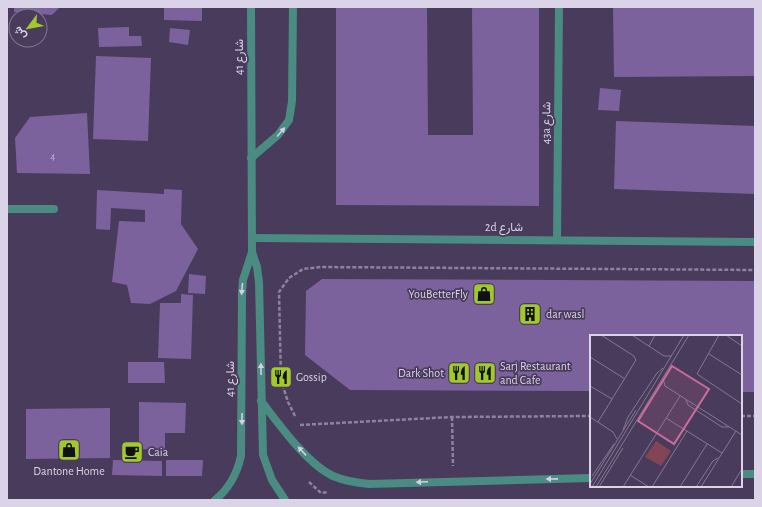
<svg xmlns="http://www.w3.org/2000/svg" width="762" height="507" viewBox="0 0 762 507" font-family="'Alegreya Sans',Vazirmatn,sans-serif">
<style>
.building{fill:#7c629d}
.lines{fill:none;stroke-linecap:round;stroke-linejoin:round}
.path{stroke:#8e839e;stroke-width:2.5;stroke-dasharray:4 2;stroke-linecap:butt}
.lane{stroke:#4a8b82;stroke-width:8}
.street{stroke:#4a8b82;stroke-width:8}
.oneway{fill:#d4cfe2}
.labels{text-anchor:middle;stroke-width:3.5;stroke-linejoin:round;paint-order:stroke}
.number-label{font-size:10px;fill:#c3b7d4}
.street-label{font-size:12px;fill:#dbd3e7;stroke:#493b5b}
.poi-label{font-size:12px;fill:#dbd3e7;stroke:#493b5b;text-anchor:start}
.inset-road{fill:none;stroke:#837893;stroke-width:1}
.view{fill:#cd6c9a;fill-opacity:0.15;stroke:#cd6c9a;stroke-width:2}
.inset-edge{fill:none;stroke:#dbd3e7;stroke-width:2}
</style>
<rect width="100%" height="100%" fill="#493b5b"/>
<g class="building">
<path d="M 14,7 L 60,7 L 52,15 L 14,12 Z"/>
<path d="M 164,7 L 202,7 L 202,21 L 164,20 Z"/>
<path d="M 336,7 L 427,7 L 428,135 L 473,135 L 472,7 L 539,7 L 539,206 L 336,205 Z"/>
<path d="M 613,7 L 755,7 L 755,76 L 614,77 Z"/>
<path d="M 129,27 L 129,36 L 141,36 L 142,46 L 99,47 L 98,28 Z"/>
<path d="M 170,28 L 190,30 L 188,45 L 169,42 Z"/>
<path d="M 96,56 L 151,58 L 148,141 L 93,139 Z"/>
<path d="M 600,88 L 621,90 L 619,111 L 598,110 Z"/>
<path d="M 87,113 L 90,174 L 17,173 L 15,138 L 30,117 Z"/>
<path d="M 616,121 L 755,126 L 755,194 L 614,189 Z"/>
<path d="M 164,189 L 182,190 L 181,224 L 198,249 L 176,291 L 150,304 L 131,303 L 127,285 L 112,282 L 119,221 L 145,222 L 145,210 L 111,208 L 110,230 L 96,229 L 97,190 L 164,194 Z"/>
<path d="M 189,274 L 206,276 L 205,294 L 188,293 Z"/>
<path d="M 322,279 L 755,281 L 755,392 L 741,392 L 741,336 L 591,336 L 591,391 L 350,390 L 305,355 L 306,291 Z"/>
<path d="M 181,294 L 193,295 L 191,359 L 158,358 L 160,303 L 181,303 Z"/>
<path d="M 128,362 L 164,362 L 165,383 L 128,383 Z"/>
<path d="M 139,402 L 186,403 L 185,433 L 165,433 L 165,450 L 139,449 Z"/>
<path d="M 110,408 L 110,458 L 26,459 L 26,409 Z"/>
<path d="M 113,460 L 162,461 L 162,476 L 112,475 Z"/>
<path d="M 166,460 L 203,460 L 202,476 L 166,476 Z"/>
</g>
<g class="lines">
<g class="path">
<path d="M 295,416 L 288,402 L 281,380 L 279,292 L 289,278 L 303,269 L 320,267 L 755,270"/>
<path d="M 741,416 L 755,416"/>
<path d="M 452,417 L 453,466"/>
<path d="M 300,425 L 452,417 L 591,416"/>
<path d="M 309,482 L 321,493 L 328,492"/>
</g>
<g class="lane">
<path d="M 261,401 C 279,424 307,464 333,476 C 345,481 357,483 369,484 L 591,478"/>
<path d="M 741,474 L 755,474"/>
</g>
<g class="street">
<path d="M 251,7 L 252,252 L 257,267 L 259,282 L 263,455 L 272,480 L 285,500"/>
<path d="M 251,158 L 278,135 L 289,120 L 292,101 L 293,7"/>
<path d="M 7,209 L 54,209"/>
<path d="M 252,238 L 755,242"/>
<path d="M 557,240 L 559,7"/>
<path d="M 215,500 C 230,488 237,474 241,456 L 242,294 L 243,280 L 252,252"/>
</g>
</g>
<defs><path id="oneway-solid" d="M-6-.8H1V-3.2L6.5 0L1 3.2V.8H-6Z"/></defs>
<g class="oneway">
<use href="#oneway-solid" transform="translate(281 132) rotate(-49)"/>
<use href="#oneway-solid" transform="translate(242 289) rotate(95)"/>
<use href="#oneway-solid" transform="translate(261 369) rotate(-91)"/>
<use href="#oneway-solid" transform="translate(242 419) rotate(90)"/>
<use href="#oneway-solid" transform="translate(302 451) rotate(-133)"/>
<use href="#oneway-solid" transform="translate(552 479) rotate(179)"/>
<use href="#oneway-solid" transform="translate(422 482) rotate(178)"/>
</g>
<defs>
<g id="shop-square" transform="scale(1.15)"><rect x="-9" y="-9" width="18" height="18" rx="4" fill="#a1c92a" stroke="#493b5b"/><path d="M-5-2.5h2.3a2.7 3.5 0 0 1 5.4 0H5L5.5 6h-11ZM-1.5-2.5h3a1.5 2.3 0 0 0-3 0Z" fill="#111"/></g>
<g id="building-square" transform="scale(1.15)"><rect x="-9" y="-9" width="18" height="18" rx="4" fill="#a1c92a" stroke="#493b5b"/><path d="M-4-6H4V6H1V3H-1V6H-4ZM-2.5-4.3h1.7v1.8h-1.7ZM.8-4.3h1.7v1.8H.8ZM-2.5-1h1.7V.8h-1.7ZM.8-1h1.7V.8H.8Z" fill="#111"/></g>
<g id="restaurant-square" transform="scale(1.15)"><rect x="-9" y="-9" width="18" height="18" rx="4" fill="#a1c92a" stroke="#493b5b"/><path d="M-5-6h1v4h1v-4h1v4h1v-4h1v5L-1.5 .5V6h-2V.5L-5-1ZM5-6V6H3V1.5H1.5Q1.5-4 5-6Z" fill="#111"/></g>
<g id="cafe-square" transform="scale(1.15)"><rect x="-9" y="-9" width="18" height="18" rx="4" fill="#a1c92a" stroke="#493b5b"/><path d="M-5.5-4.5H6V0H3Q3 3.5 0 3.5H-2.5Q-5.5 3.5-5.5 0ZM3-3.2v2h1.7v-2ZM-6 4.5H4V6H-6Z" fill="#111"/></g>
</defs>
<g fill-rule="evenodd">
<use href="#shop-square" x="484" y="294"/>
<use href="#building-square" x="530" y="314"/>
<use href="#restaurant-square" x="459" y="373"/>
<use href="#restaurant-square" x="485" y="373"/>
<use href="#restaurant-square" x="281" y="377"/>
<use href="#shop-square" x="69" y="450"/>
<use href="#cafe-square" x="132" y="452"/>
</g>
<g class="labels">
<g class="number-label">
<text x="53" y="160">4</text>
</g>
<g class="street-label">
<text transform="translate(239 57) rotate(-90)" y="4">شارع 41</text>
<text transform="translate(546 123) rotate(-89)" y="4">43a شارع</text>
<text x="504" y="231">2d شارع</text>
<text transform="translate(230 379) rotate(-90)" y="4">شارع 41</text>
</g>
<g class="poi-label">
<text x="468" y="298" text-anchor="end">YouBetterFly</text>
<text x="546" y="318">dar wasl</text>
<text x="500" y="370">Sarj Restaurant<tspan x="500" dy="14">and Cafe</tspan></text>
<text x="444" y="377" text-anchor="end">Dark Shot</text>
<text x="296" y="381">Gossip</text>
<text x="148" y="456">Caia</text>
<text x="69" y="475" text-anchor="middle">Dantone Home</text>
</g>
</g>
<g transform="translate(590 335)">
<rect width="152" height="152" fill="#493b5b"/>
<path d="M 66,106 L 81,116 L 71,131 L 55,122 Z" fill="#834455"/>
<path class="inset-road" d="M 42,0 L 74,21 L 81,21M 129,0 L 107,39 L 152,69M 136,0 L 152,11M 59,11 L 65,0M 119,19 L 152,40M 0,22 L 35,44M 73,43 L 75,51 L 152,100M 0,51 L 22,64M 96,65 L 98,70 L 132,92 L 139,92M 0,82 L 23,97 L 27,104M 76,83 L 132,118M 8,87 L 46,25 L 44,21 L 11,0M 33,95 L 38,82 L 67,38 L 73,33M 40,140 L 59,152M 2,141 L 24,109M 0,149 L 46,75M 2,152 L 94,0M 6,152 L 99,0M 9,152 L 33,113M 33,152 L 90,61M 62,152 L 97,96M 90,152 L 117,109M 106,152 L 123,126 L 128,123M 111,152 L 146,96M 141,152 L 152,134"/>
<path class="view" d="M 82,31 L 119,54 L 84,109 L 48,86 Z"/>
<rect width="152" height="152" class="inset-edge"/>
</g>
<rect width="762" height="507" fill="none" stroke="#dbd3e7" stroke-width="16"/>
<g transform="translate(28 28) rotate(238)"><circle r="19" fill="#493b5b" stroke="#837893"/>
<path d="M0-3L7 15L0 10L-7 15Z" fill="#a1c92a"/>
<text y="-6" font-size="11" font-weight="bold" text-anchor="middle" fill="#dbd3e7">ش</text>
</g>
</svg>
